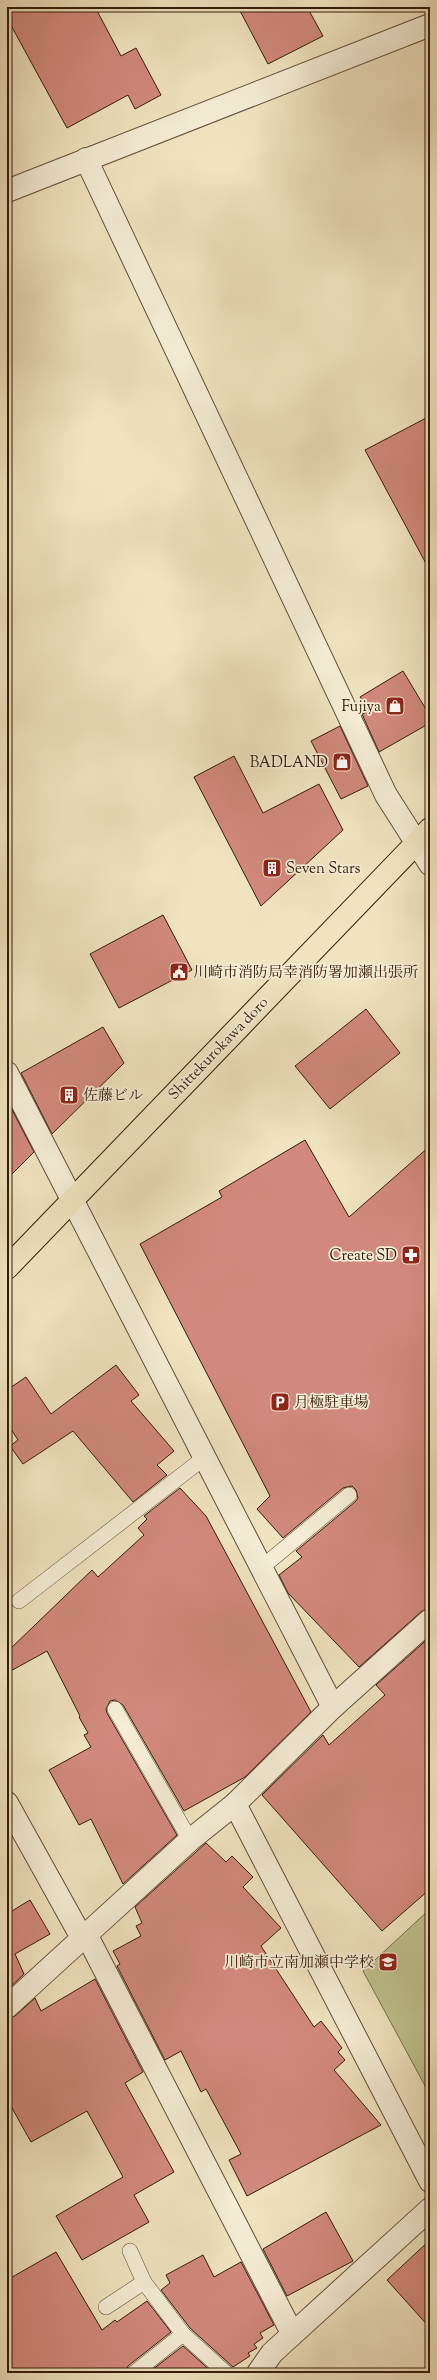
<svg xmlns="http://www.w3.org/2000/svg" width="437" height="2380" viewBox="0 0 437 2380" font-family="'Sorts Mill Goudy','Noto Serif JP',serif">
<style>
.green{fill:#bfc28e;stroke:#7a6e4c}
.building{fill:#d2897d;stroke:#341b0a}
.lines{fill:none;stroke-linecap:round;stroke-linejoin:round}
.service-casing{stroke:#634d38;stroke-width:16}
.minor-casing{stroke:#634d38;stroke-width:24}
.primary-casing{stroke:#341b0a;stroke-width:24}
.service{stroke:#f5edd6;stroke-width:15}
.minor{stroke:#f5edd6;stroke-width:22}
.primary{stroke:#f0e4c0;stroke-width:22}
.labels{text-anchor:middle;stroke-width:3.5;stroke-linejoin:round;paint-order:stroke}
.poi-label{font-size:15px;fill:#341b0a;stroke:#f5edd6;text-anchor:end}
.street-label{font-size:15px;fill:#341b0a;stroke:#f5edd6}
</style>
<rect width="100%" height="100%" fill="#f0e4c0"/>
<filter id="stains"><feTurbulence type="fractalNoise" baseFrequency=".005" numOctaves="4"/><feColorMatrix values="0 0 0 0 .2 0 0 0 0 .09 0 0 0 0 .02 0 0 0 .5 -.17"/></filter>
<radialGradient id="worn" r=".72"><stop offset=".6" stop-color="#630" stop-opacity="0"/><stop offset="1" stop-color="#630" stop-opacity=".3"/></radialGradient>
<path class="green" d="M 430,1909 L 430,2095 L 363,1971 Z"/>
<g class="building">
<path d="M 7,7 L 95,7 L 121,56 L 136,48 L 161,95 L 135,109 L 128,95 L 67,128 L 7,18 Z"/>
<path d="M 238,7 L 307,7 L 323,36 L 268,64 Z"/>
<path d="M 430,416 L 430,571 L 365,450 Z"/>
<path d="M 403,671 L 430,716 L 430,723 L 379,752 L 362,714 L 369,711 L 360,697 Z"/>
<path d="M 340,726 L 368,786 L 341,799 L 311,741 Z"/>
<path d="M 234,756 L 263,813 L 319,784 L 343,830 L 261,906 L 194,777 Z"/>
<path d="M 163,915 L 192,970 L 119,1008 L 90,954 Z"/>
<path d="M 366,1009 L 400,1053 L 330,1109 L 295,1066 Z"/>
<path d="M 103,1027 L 124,1063 L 52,1134 L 21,1073 Z"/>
<path d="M 7,1100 L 34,1152 L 7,1179 Z"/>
<path d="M 305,1140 L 349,1217 L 430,1146 L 430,1608 L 422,1611 L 359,1667 L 288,1593 L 279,1575 L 302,1557 L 296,1551 L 355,1502 L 358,1498 L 356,1490 L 352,1486 L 343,1488 L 283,1538 L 257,1509 L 270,1496 L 140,1244 L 222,1197 L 219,1191 Z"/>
<path d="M 116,1365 L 139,1395 L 131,1401 L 174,1451 L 157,1465 L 167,1475 L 133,1502 L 73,1431 L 23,1464 L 10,1446 L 18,1440 L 7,1423 L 7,1390 L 26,1377 L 51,1414 Z"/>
<path d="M 180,1488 L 206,1516 L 311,1712 L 245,1777 L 184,1811 L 123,1705 L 115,1700 L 110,1701 L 106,1709 L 107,1713 L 177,1835 L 123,1884 L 91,1819 L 79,1825 L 49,1770 L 91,1747 L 84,1735 L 88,1733 L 79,1717 L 80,1716 L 47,1651 L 7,1673 L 7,1652 L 92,1570 L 98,1577 L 144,1535 L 138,1528 L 147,1519 L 144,1516 Z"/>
<path d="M 430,1637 L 430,1889 L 382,1931 L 262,1795 L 323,1735 L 329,1745 L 385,1695 L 376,1685 Z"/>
<path d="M 206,1843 L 226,1862 L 232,1856 L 253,1877 L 243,1887 L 281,1928 L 261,1946 L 314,2027 L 321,2021 L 342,2048 L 338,2052 L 345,2060 L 334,2070 L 381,2125 L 247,2196 L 229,2160 L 241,2154 L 206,2089 L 201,2092 L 181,2051 L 165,2060 L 117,1966 L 120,1964 L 113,1951 L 141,1936 L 136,1926 L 142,1923 L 135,1907 Z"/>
<path d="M 30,1900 L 50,1934 L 15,1954 L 24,1974 L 7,1990 L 7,1914 Z"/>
<path d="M 95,1979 L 143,2072 L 125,2083 L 174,2172 L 134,2195 L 149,2222 L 82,2260 L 56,2216 L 123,2177 L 87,2111 L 31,2142 L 7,2099 L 7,2019 L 15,2016 L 35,1998 L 41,2011 Z"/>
<path d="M 326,2212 L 353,2261 L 287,2296 L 263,2249 Z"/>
<path d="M 430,2240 L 430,2328 L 387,2280 Z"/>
<path d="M 56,2252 L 102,2330 L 115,2320 L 117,2322 L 147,2301 L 171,2332 L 128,2366 L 125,2373 L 7,2373 L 7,2280 Z"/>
<path d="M 203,2255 L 214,2277 L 241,2262 L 274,2325 L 260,2333 L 263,2338 L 254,2344 L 257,2348 L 248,2353 L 250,2356 L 233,2367 L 190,2328 L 161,2290 L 170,2283 L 166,2275 Z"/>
<path d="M 183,2346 L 213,2373 L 148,2373 Z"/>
</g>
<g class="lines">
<g class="service-casing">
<g id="service">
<path d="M 261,1568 L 349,1495"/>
<path d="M 19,1601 L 204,1458"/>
<path d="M 115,1709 L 190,1840"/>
<path d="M 130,2251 L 144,2282 L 183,2334"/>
<path d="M 106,2307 L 144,2282"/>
<path d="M 134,2373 L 183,2334 L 226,2373"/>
</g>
</g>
<g class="minor-casing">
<g id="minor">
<path d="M 86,159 L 386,795 L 430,864"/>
<path d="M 7,191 L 430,25"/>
<path d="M 7,1073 L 333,1707"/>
<path d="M 7,1803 L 82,1938"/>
<path d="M 235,1804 L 430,2181"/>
<path d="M 86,1934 L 292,2333"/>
<path d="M 7,2007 L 190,1840 L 235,1804 L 333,1707 L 430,1620"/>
<path d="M 258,2373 L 272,2353 L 430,2209"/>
</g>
</g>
<g class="primary-casing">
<path id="primary" d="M 7,1268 L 430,829"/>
</g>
<use href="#service" class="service"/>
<use href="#minor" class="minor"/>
<use href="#primary" class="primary"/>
</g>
<defs>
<g id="shop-square" transform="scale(1)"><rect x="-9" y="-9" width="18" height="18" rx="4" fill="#8f2418" stroke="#f5edd6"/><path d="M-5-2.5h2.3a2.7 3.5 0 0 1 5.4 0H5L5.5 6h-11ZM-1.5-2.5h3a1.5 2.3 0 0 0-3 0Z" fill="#fff"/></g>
<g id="building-square" transform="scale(1)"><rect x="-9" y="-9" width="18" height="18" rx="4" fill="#8f2418" stroke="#f5edd6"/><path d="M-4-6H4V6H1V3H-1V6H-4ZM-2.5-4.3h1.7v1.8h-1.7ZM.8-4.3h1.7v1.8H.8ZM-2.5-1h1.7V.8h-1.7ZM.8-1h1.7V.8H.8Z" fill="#fff"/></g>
<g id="civic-square" transform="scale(1)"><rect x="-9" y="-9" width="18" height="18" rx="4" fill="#8f2418" stroke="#f5edd6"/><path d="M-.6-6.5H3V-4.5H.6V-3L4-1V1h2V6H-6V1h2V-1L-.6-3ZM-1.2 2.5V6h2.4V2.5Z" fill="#fff"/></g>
<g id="pharmacy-square" transform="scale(1)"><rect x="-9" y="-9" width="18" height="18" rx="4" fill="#8f2418" stroke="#f5edd6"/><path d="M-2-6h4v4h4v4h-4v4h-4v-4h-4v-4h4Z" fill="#fff"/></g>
<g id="parking-square" transform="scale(1)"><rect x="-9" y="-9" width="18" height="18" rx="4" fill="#8f2418" stroke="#f5edd6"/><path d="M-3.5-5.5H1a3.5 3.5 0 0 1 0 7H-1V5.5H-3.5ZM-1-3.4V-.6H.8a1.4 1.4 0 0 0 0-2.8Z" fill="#fff"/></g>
<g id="school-square" transform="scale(1)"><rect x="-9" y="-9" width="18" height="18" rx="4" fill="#8f2418" stroke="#f5edd6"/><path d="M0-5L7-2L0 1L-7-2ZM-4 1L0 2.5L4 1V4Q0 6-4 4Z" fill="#fff"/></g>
</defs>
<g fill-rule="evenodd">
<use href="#shop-square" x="395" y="706"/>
<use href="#shop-square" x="342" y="762"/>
<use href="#building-square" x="272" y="868"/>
<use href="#civic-square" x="179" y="972"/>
<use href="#building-square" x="69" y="1095"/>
<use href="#pharmacy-square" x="411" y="1255"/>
<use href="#parking-square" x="280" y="1402"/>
<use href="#school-square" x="388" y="1962"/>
</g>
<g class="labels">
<g class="poi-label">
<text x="381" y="711">Fujiya</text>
<text x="328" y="767">BADLAND</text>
<text x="286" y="873" text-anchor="start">Seven Stars</text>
<text x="193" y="977" text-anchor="start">川崎市消防局幸消防署加瀬出張所</text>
<text x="83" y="1100" text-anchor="start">佐藤ビル</text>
<text x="397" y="1260">Create SD</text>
<text x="294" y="1407" text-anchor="start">月極駐車場</text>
<text x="374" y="1967">川崎市立南加瀬中学校</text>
</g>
<g class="street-label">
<text transform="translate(218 1048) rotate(-46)" y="5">Shittekurokawa doro</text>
</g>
</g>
<rect width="437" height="2380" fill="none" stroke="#f0e4c0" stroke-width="24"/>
<rect x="8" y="8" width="421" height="2364" fill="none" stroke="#341b0a" stroke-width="2"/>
<rect x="12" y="12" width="413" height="2356" fill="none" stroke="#341b0a"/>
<rect width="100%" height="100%" filter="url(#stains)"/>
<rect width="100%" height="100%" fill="url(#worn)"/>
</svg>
